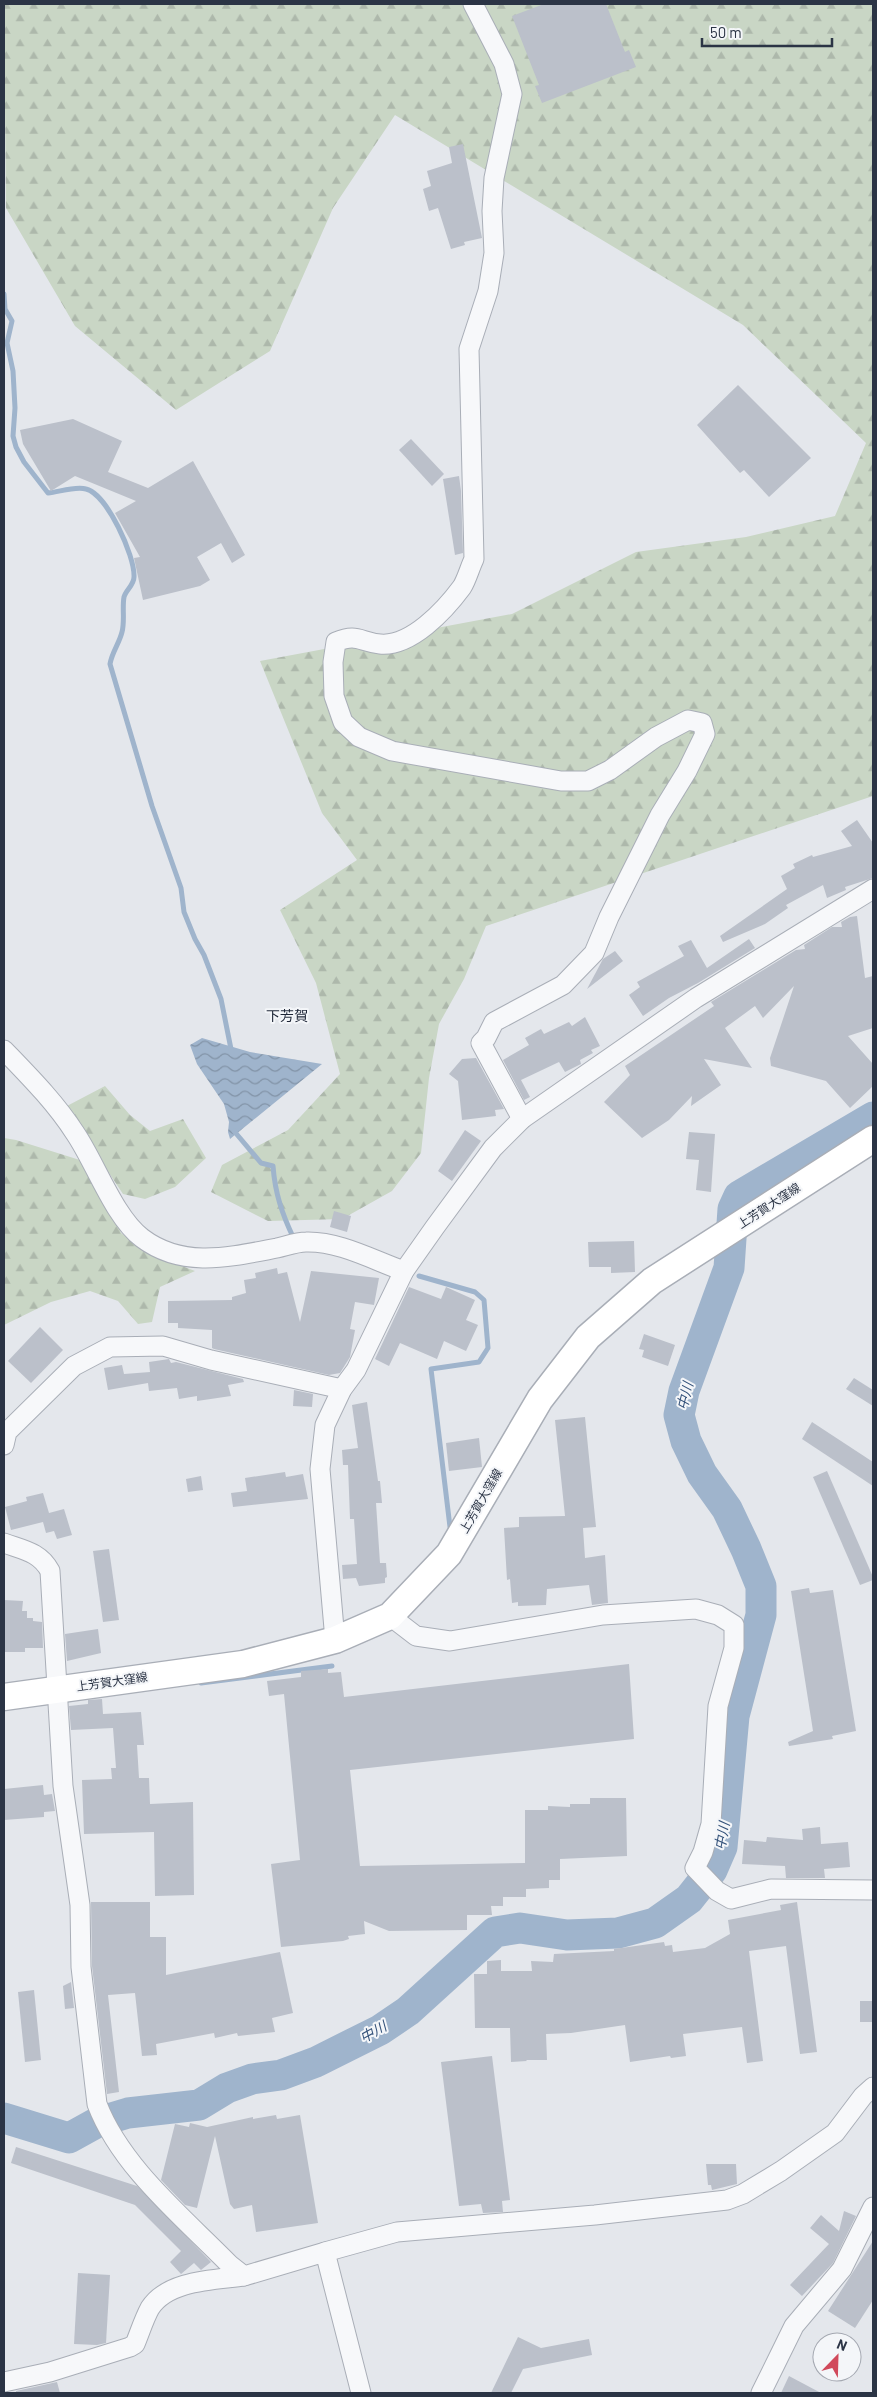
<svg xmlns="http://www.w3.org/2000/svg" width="877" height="2397" viewBox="0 0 877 2397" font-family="Barlow,'Noto Sans JP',sans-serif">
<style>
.forest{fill:url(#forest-firs)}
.water{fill:url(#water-waves)}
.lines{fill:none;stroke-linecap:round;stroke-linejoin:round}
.stream{stroke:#9fb4cc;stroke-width:5}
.river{stroke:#9fb4cc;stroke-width:31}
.building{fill:#bbc0ca}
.street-casing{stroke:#a9aeb7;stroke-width:21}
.secondary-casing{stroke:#a9aeb7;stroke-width:29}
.street{stroke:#f7f8fa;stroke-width:19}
.secondary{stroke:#fff;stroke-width:26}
.labels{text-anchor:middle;stroke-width:4;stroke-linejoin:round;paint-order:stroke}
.street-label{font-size:12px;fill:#2b3445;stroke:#f4f6f9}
.neighbourhood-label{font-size:14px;fill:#1d2536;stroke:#f4f6f9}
.water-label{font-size:14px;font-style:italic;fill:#34527a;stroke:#f4f6f9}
</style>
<defs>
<pattern id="forest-firs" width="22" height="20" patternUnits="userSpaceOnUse" patternTransform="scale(1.25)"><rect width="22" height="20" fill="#c9d6c5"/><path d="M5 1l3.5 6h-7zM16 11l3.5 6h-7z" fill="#adb8ab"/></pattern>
<pattern id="water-waves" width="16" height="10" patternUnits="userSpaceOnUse" patternTransform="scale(1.25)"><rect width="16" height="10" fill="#9fb4cc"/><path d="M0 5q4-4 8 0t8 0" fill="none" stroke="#8293a7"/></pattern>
</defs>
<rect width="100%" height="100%" fill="#e4e7ec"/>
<g class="forest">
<path d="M 4,4 L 873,4 L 873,796 L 486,926 L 464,979 L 439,1024 L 429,1078 L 421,1153 L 392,1191 L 342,1219 L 268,1221 L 211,1192 L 222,1165 L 288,1130 L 340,1074 L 316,983 L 280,910 L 357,860 L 322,813 L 260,661 L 512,614 L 636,552 L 746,537 L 835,516 L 866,443 L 743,325 L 395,115 L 333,208 L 270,351 L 176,410 L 75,326 L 6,208 Z"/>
<path d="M 105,1086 L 130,1115 L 150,1131 L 183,1119 L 206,1158 L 175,1187 L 145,1199 L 123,1194 L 65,1107 Z"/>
<path d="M 4,1138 L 16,1140 L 83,1161 L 115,1216 L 121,1233 L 148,1253 L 195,1271 L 160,1287 L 152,1322 L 138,1324 L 118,1301 L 90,1291 L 51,1302 L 4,1325 Z"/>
</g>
<path class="water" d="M 202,1038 L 250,1052 L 322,1064 L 230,1139 L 228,1132 L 229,1122 L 224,1104 L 197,1064 L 190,1045 Z"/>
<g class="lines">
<g class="stream">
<path d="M 4,294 L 5,309 L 12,321 L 7,343 L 13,371 L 15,408 L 13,436 L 16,447 L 24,462 L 48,493 C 59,492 75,486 86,489 C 107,494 135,556 134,577 C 134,585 126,590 124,597 C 122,608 125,621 122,632 C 119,644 112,652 110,664 L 152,806 L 181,888 L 184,912 L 195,939 L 204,955 L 221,999 L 232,1054"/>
<path d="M 234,1131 L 261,1163 L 273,1166 C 275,1193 282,1214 294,1239"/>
<path d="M 419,1276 L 475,1292 L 484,1300 L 488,1348 L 479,1362 L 431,1369 L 450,1527"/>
<path d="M 201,1683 L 332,1666"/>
</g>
<path class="river" d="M 4,2118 L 69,2138 L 98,2122 L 128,2113 L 199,2105 L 227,2088 L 252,2079 L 281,2075 L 316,2062 L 380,2030 L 408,2011 L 495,1932 L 520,1928 L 567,1935 L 618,1933 L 655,1923 L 689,1899 L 712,1870 L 722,1847 L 734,1716 L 761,1615 L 761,1586 L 746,1549 L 727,1509 L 702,1474 L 686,1441 L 679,1415 L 684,1391 L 729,1268 L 733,1209 L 739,1196 L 873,1117"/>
</g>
<g class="building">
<path d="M 544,4 L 606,4 L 625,52 L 629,50 L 636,67 L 542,103 L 535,86 L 539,85 L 512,16 Z"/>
<path d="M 463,144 L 482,238 L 464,242 L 465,245 L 451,249 L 438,208 L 429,211 L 423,189 L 431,186 L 427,171 L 452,163 L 449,147 Z"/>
<path d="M 738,385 L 811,458 L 769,497 L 744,470 L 740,473 L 697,425 Z"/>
<path d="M 73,419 L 122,441 L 108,472 L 148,488 L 193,461 L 245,555 L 232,563 L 221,543 L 197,557 L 210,580 L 200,586 L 143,600 L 134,558 L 140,557 L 115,513 L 136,501 L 75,476 L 51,491 L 23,444 L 20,430 Z"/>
<path d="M 411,439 L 444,474 L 432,486 L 399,450 Z"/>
<path d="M 459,476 L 461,491 L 463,553 L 455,555 L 443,479 Z"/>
<path d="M 857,820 L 873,843 L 873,878 L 845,887 L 846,890 L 827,898 L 823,885 L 786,905 L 788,908 L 765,924 L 723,942 L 720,936 L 787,889 L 781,876 L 795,868 L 793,864 L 812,855 L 813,857 L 852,846 L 841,831 Z"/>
<path d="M 857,916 L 865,978 L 873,976 L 873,1028 L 848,1036 L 873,1064 L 873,1086 L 850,1108 L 826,1081 L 771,1066 L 770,1058 L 794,986 L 763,1018 L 755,1006 L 725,1028 L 752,1068 L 704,1059 L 721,1085 L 691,1106 L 692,1096 L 669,1120 L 642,1138 L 604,1102 L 630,1075 L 625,1066 L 714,1006 L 711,1002 L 796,950 L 805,949 L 804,945 L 832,927 L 842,927 L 841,922 L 850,917 Z"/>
<path d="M 749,939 L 755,948 L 698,983 L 669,998 L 643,1016 L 629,995 L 640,987 L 637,982 L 684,956 L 678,946 L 691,940 L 707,968 Z"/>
<path d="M 615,951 L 623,961 L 587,989 L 603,959 Z"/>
<path d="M 585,1017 L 600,1046 L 591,1050 L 593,1053 L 580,1060 L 581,1064 L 565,1072 L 559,1062 L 521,1080 L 530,1097 L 524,1100 L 503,1060 L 529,1045 L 525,1038 L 541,1029 L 544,1034 L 569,1022 L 572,1026 Z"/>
<path d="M 476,1058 L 504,1109 L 495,1110 L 496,1116 L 462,1120 L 458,1081 L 449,1074 L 462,1059 Z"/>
<path d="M 465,1130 L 481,1141 L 452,1181 L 438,1171 Z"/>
<path d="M 689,1132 L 715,1134 L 711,1192 L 696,1190 L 699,1160 L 686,1159 Z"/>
<path d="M 334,1211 L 351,1216 L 347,1232 L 330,1227 Z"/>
<path d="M 634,1241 L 635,1272 L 611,1273 L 611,1267 L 589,1267 L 588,1242 Z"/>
<path d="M 277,1268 L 278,1274 L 287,1272 L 300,1322 L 311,1271 L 379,1278 L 374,1305 L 355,1302 L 350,1329 L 355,1330 L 350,1357 L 340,1373 L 329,1375 L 214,1349 L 212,1348 L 212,1330 L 178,1328 L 178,1323 L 168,1323 L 168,1301 L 232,1300 L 232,1297 L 246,1293 L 244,1280 L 256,1278 L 255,1273 Z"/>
<path d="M 409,1287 L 441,1299 L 446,1287 L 475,1300 L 466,1320 L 478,1325 L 466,1351 L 444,1341 L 437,1359 L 400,1343 L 389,1366 L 375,1359 Z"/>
<path d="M 40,1327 L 63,1350 L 31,1383 L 8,1361 Z"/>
<path d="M 644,1334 L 675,1345 L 668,1366 L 642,1357 L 644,1350 L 639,1349 Z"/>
<path d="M 169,1359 L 171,1363 L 176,1362 L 243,1379 L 244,1382 L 228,1385 L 231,1396 L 197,1401 L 197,1396 L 179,1399 L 177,1388 L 149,1391 L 148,1383 L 108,1390 L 104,1368 L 122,1365 L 124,1374 L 150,1372 L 149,1362 Z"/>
<path d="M 854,1378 L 873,1390 L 873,1406 L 846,1389 Z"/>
<path d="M 294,1390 L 313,1394 L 312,1407 L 293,1406 Z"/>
<path d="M 367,1402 L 378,1481 L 380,1481 L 382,1503 L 376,1503 L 380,1563 L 386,1563 L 387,1577 L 385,1578 L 385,1583 L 359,1586 L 356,1578 L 343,1579 L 342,1565 L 357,1564 L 354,1519 L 350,1519 L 348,1465 L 343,1465 L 342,1450 L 358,1448 L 352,1405 Z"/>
<path d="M 585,1417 L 596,1527 L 583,1528 L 585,1558 L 605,1555 L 608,1603 L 592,1605 L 589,1585 L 547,1589 L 546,1605 L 518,1606 L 518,1602 L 512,1603 L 510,1579 L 507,1580 L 504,1528 L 519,1527 L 519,1517 L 565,1516 L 555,1420 Z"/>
<path d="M 812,1422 L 873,1462 L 873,1486 L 802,1439 Z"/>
<path d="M 479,1438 L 482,1467 L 449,1471 L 446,1443 Z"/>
<path d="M 827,1471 L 873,1577 L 873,1580 L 860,1585 L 813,1477 Z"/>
<path d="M 285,1472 L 286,1477 L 303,1474 L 308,1499 L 233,1507 L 231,1493 L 247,1491 L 245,1478 Z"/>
<path d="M 201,1476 L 203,1490 L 188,1492 L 186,1479 Z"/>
<path d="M 43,1493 L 49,1513 L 64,1509 L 72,1535 L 57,1539 L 54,1531 L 46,1533 L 43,1522 L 11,1530 L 5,1507 L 27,1501 L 26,1497 Z"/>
<path d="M 109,1549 L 119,1620 L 103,1622 L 93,1551 Z"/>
<path d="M 809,1588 L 810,1593 L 833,1590 L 856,1731 L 832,1736 L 833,1739 L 789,1746 L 788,1742 L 813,1731 L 791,1591 Z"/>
<path d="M 4,1600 L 23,1601 L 22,1611 L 27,1611 L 27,1618 L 33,1618 L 33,1621 L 42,1622 L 43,1648 L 25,1648 L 25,1652 L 4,1652 Z"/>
<path d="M 98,1629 L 101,1653 L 67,1661 L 65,1634 Z"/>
<path d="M 629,1664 L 634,1739 L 350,1770 L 360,1866 L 525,1863 L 525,1810 L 548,1810 L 548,1806 L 570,1807 L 570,1804 L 590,1804 L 590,1798 L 626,1798 L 627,1856 L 560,1859 L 560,1880 L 549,1880 L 549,1888 L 526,1889 L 526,1897 L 503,1897 L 503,1906 L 491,1906 L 492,1915 L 467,1915 L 467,1930 L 389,1931 L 364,1921 L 365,1934 L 348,1936 L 349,1939 L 343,1941 L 281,1947 L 271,1864 L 300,1860 L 284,1694 L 269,1696 L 267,1681 L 301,1677 L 301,1671 L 328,1669 L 328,1673 L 341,1672 L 344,1697 Z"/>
<path d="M 102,1699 L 103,1714 L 141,1712 L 144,1745 L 137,1745 L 139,1778 L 149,1778 L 150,1804 L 193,1802 L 194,1895 L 155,1896 L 154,1832 L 84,1834 L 82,1780 L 112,1779 L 111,1768 L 116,1768 L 113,1728 L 71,1730 L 69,1706 L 88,1704 L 88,1700 Z"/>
<path d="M 43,1785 L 44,1795 L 52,1794 L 55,1811 L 44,1812 L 44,1817 L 4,1820 L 4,1789 Z"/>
<path d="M 820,1827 L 821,1844 L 848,1842 L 850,1867 L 824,1869 L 825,1878 L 786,1878 L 785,1866 L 742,1864 L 744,1840 L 766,1842 L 767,1837 L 803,1840 L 802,1829 Z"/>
<path d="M 91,1902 L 150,1902 L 150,1937 L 166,1937 L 166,1975 L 280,1952 L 293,2013 L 272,2018 L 275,2032 L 238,2036 L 237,2033 L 215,2038 L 214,2033 L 156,2044 L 157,2055 L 142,2056 L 135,1993 L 108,1995 L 119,2092 L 107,2094 L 92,1966 Z"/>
<path d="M 797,1902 L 817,2052 L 800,2054 L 786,1946 L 749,1951 L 763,2061 L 747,2063 L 742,2027 L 683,2034 L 686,2056 L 671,2058 L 670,2056 L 630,2062 L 625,2025 L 571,2033 L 546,2034 L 547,2060 L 526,2060 L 527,2061 L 511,2062 L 510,2028 L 475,2028 L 474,1974 L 487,1974 L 487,1961 L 501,1960 L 501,1971 L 532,1971 L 531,1961 L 553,1962 L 554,1954 L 614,1951 L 614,1949 L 664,1942 L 665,1946 L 672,1945 L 673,1952 L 705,1948 L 730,1934 L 728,1920 L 781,1910 L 780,1905 Z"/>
<path d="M 71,1982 L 74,2008 L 65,2009 L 63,1986 Z"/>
<path d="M 34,1990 L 41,2060 L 25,2062 L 18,1992 Z"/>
<rect x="860" y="2001" width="13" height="21"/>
<path d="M 492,2056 L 510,2200 L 502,2201 L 503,2212 L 483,2213 L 481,2204 L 459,2206 L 441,2062 Z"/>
<path d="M 276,2115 L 277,2119 L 300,2115 L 318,2223 L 256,2232 L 252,2205 L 234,2209 L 230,2204 L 215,2136 L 197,2208 L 185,2205 L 161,2180 L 175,2124 L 189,2127 L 190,2123 L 207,2127 L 253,2117 L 253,2119 Z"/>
<path d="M 16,2147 L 137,2186 L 211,2262 L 201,2270 L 194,2263 L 181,2274 L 170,2262 L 181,2251 L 135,2205 L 11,2163 Z"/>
<path d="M 706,2164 L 736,2164 L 737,2184 L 712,2190 L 711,2185 L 708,2185 Z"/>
<path d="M 844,2211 L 856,2216 L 833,2263 L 802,2296 L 790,2285 L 829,2244 L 810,2228 L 821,2215 L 839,2231 Z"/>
<path d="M 873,2241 L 873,2300 L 855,2328 L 828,2311 Z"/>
<path d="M 78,2273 L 110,2275 L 106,2343 L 97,2345 L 74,2344 Z"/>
<path d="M 518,2337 L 541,2348 L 589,2339 L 592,2355 L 523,2369 L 511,2393 L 491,2393 Z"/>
<path d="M 789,2376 L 821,2393 L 781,2393 Z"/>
<path d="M 57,2382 L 60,2393 L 16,2393 L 16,2391 Z"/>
</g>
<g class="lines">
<g class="street-casing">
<g id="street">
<path d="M 473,4 L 504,64 L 512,94 L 494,178 L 492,211 L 494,253 L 488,291 L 469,349 L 474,559 C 470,567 467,579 462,587 C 445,610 411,647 380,644 C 360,642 357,633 336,642 L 333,662 L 334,696 L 343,722 L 359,737 L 392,751 L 561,781 L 588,781 L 610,770 L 656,737 L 688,720 L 702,723 L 705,734 L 687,771 L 660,815 L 609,917 L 594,953 L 563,985 L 494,1022 L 486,1038 L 481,1043 L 522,1119"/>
<path d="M 4,1050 C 29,1076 55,1102 75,1133 C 95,1162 114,1217 142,1238 C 183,1269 230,1257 277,1248 C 286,1246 297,1242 306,1242 C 339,1241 373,1260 404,1271"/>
<path d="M 4,1445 L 7,1432 L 74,1366 L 110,1347 L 163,1346 L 211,1360 L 342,1389"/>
<path d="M 4,1543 C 23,1550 40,1552 50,1571 L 63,1786 L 80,1905 L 81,1967 L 97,2104 C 121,2167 183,2217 230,2265 L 244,2276 L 325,2252 L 361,2393"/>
<path d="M 390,1616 L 416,1636 L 450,1641 L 603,1615 L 696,1609 L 718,1615 L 734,1625 L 734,1648 L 718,1706 L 711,1824 L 703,1852 L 695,1868 L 717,1891 L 731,1899 L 771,1889 L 873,1890"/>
<path d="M 335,1640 L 320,1469 L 325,1425 L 342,1389 L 356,1370 L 404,1271 L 435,1227 L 493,1148 L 522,1119 L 696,998 L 873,889"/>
<path d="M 325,2252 L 397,2232 L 595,2215 L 727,2200 L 743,2194 L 781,2171 L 835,2133 L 863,2096 L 873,2087"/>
<path d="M 4,2382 L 50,2372 L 130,2347 L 135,2344 C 140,2332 144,2319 150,2308 C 168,2280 214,2280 244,2276"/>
<path d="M 761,2393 L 794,2326 L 842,2269 L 873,2207"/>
</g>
</g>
<g class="secondary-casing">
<path id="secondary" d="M 4,1697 L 243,1664 L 335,1640 L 390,1616 L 449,1554 L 540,1399 L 588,1337 L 652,1281 L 873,1139"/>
</g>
<use href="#street" class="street"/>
<use href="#secondary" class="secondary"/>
</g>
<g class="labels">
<g class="street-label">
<text transform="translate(769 1206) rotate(-33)" y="4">上芳賀大窪線</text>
<text transform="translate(481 1501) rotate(-60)" y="4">上芳賀大窪線</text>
<text transform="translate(112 1682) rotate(-8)" y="4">上芳賀大窪線</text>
</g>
<g class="neighbourhood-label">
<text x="287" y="1021">下芳賀</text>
</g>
<g class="water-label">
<text transform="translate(685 1396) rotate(-76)" y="5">中川</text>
<text transform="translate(722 1836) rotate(-80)" y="5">中川</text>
<text transform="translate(373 2032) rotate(-29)" y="5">中川</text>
</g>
</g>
<rect width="877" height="2397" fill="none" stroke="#2b3445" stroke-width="10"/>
<g transform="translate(837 2357) rotate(23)"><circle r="24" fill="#f4f6f9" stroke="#a4a8b1"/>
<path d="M0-4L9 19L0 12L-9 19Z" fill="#d1495b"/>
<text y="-8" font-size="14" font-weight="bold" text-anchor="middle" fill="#2b3445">N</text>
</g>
<path d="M702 38v8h130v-8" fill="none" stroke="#2b3445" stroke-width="2.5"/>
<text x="710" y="38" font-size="15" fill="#2b3445" stroke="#f4f6f9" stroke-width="4" paint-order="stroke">50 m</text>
</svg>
